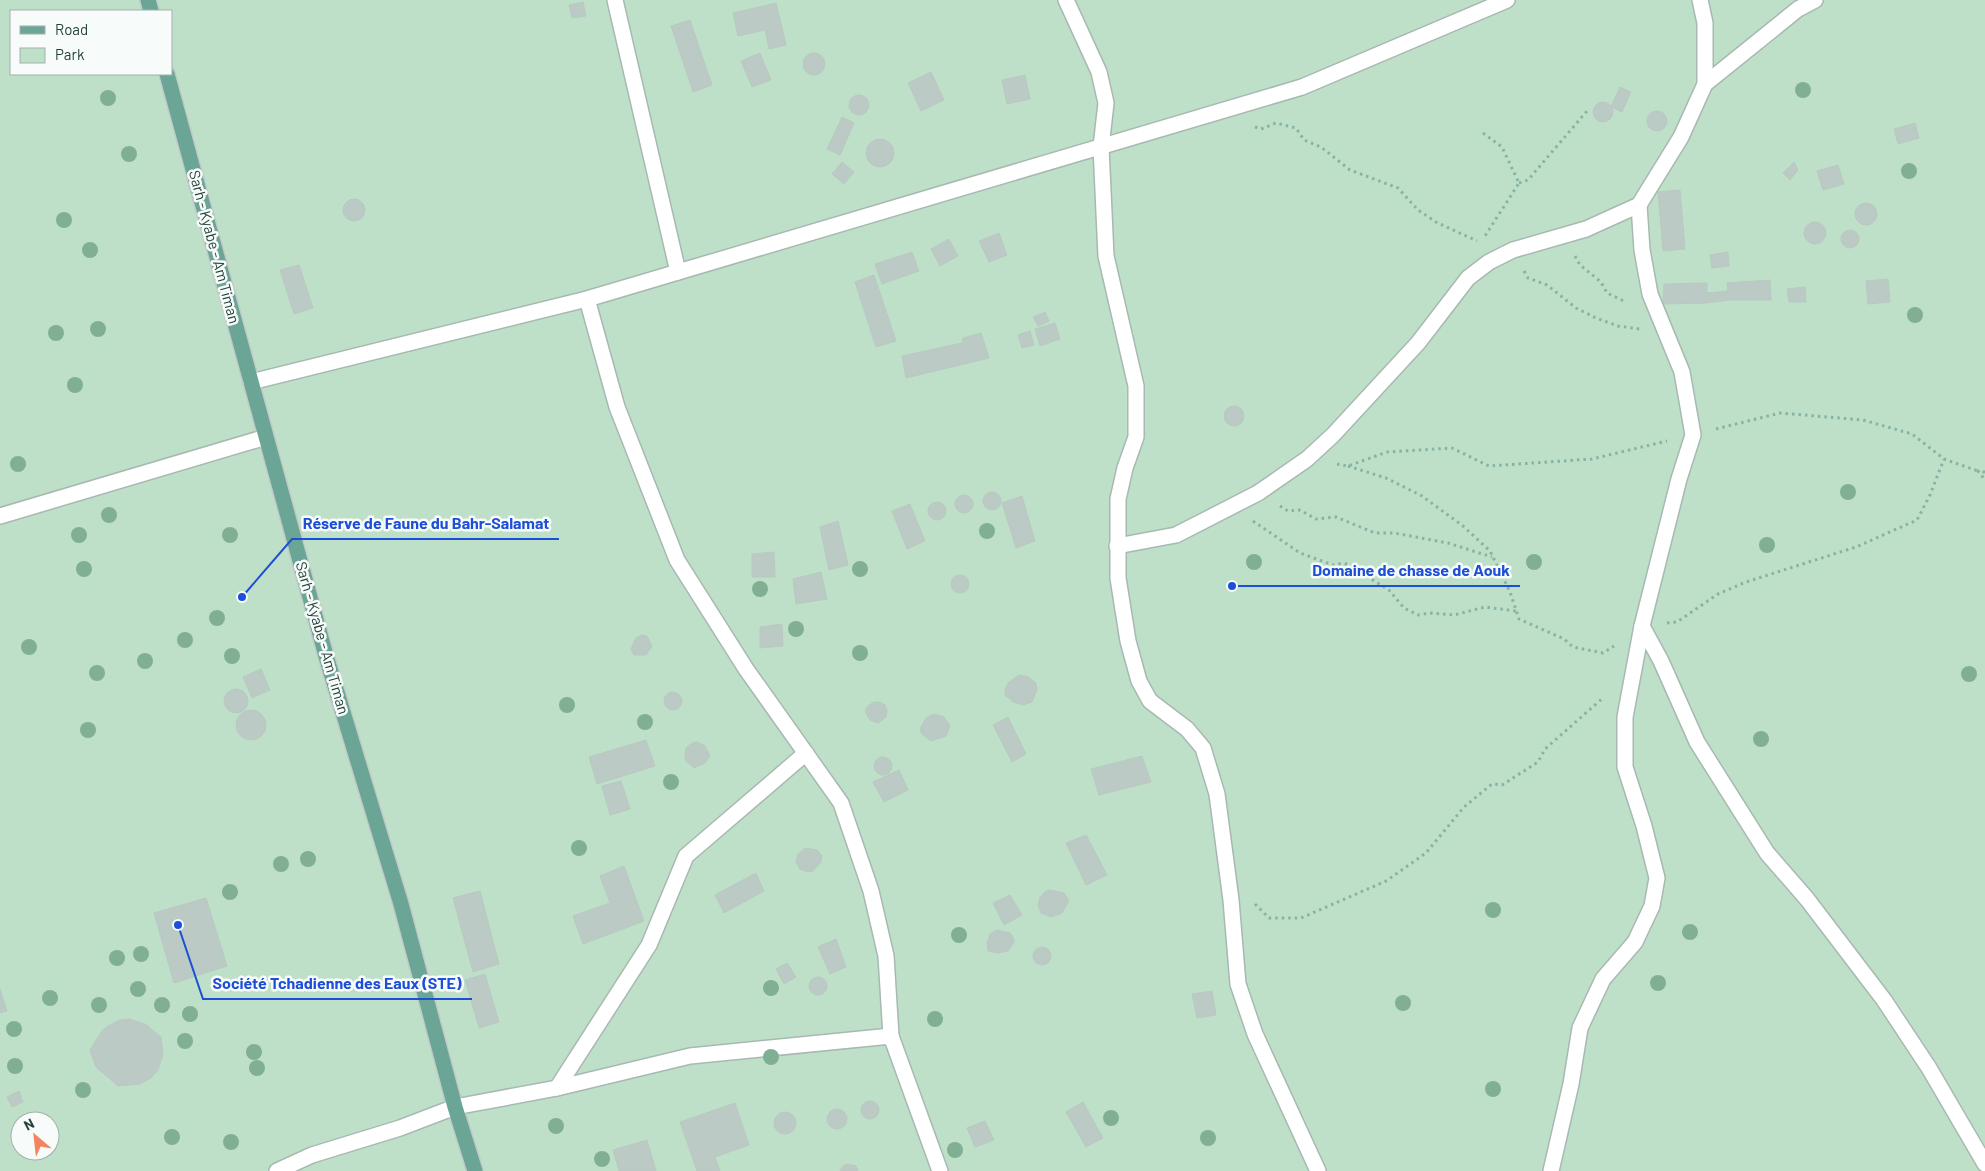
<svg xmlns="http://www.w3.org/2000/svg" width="1985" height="1171" viewBox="0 0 1985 1171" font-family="Barlow,sans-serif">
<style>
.green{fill:#bfe0c8;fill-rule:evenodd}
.building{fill:#bbcac4;stroke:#b8c9c2}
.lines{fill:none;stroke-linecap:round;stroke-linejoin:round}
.street-casing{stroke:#a8b8b2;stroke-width:18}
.primary-casing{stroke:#c2cac8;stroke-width:18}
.path{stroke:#86b3a5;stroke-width:3;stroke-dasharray:2.5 4;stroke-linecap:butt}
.street{stroke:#fff;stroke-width:15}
.primary{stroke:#6aa596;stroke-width:15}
.tree{fill:#80af93}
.labels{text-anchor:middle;stroke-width:5;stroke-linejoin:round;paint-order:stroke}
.street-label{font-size:15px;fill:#24423a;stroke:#f7fbf9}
.leader{fill:none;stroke:#1d4ed8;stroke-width:2}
.callout-dot{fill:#1d4ed8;stroke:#f7fbf9;stroke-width:2}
.callout-label{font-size:16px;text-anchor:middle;font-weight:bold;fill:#1d4ed8;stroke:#f7fbf9;stroke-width:5;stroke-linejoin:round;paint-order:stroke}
</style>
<rect width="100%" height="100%" fill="#e6efeb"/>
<path class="green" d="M 0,0 L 1985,0 L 1985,1171 L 0,1171 ZM 11,11 L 171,11 L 171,74 L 11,74 ZM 20,1121 L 50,1121 L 50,1151 L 20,1151 Z"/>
<g class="building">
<path d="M 583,2 L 586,16 L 572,18 L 569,5 Z"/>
<path d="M 776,3 L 786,45 L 769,49 L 765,30 L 738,36 L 733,13 Z"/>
<path d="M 690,20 L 712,85 L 693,92 L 671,26 Z"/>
<path d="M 760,53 L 771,80 L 752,87 L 741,61 Z"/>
<circle cx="814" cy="64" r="11"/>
<path d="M 931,72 L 944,100 L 921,111 L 908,83 Z"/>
<path d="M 1025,75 L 1030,99 L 1007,104 L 1002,80 Z"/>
<path d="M 1620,87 L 1631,92 L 1622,112 L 1611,107 Z"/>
<circle cx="859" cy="105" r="10"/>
<circle cx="1603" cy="112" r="10"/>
<circle cx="1657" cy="121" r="10"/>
<path d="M 842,117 L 854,123 L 840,155 L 827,149 Z"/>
<path d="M 1915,123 L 1919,138 L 1898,144 L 1894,129 Z"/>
<circle cx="880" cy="153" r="14"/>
<path d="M 842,162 L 854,172 L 844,184 L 832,174 Z"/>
<path d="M 1794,162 L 1798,170 L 1790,180 L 1783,173 Z"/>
<path d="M 1838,165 L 1844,184 L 1823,190 L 1817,171 Z"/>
<path d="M 1680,190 L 1685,249 L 1663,251 L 1658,192 Z"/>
<circle cx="354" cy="210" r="11"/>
<circle cx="1866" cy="214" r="11"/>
<circle cx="1815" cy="233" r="11"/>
<circle cx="1850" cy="239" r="9"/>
<path d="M 999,233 L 1007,255 L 989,262 L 979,241 Z"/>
<path d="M 949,239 L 958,256 L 940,266 L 931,249 Z"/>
<path d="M 912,252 L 919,271 L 882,284 L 875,264 Z"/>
<path d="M 1728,252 L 1729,266 L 1712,268 L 1710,255 Z"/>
<path d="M 299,265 L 313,308 L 294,314 L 280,270 Z"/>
<path d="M 874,275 L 896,341 L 876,347 L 855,282 Z"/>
<path d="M 1888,279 L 1890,302 L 1868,304 L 1866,281 Z"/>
<path d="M 1770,280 L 1771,300 L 1729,300 L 1727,283 Z"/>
<path d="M 1707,283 L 1707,303 L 1663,304 L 1664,284 Z"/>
<path d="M 1805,287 L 1806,302 L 1789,302 L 1787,289 Z"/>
<path d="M 1728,291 L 1729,300 L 1707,303 L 1707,293 Z"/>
<path d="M 1045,312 L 1049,321 L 1038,326 L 1033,317 Z"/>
<path d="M 1055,323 L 1060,339 L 1040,346 L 1035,329 Z"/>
<path d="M 1030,331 L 1034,345 L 1022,348 L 1018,335 Z"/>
<path d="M 981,333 L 989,358 L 906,378 L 902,356 L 962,343 L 963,338 Z"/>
<circle cx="1234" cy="416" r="10"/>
<circle cx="992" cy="501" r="9"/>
<circle cx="964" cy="504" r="9"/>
<path d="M 1022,496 L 1035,541 L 1016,548 L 1002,503 Z"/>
<circle cx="937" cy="511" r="9"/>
<path d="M 910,504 L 925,541 L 907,549 L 892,511 Z"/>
<path d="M 838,521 L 848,565 L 829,570 L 820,527 Z"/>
<path d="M 774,552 L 775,577 L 752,577 L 752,554 Z"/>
<path d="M 821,572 L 827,599 L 796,604 L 793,579 Z"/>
<circle cx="960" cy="584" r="9"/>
<path d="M 782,624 L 783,646 L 760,648 L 760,627 Z"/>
<path d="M 642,635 L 647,636 L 652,646 L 646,655 L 634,655 L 631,649 L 636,638 Z"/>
<path d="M 261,669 L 270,690 L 252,698 L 243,677 Z"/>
<path d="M 1019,675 L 1028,677 L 1036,683 L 1037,690 L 1032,702 L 1023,705 L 1013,702 L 1005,695 L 1005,689 L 1009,682 Z"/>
<circle cx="236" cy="701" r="12"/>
<circle cx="673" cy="701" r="9"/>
<path d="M 874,702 L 880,702 L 885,705 L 887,711 L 886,717 L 878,723 L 870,720 L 865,711 L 868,706 Z"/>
<circle cx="251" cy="725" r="15"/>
<path d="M 934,714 L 944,717 L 950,726 L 946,736 L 931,741 L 922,734 L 920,729 L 926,718 Z"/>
<path d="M 1008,717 L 1026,754 L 1012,762 L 993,725 Z"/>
<path d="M 646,740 L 655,766 L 597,784 L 589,757 Z"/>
<path d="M 697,742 L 705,746 L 710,756 L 705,763 L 694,768 L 685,760 L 685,754 L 686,748 L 692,743 Z"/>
<path d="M 1142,756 L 1151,782 L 1099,795 L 1091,769 Z"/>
<circle cx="883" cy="766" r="9"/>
<path d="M 899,770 L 908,790 L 884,802 L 873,782 Z"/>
<path d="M 621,781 L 630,809 L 610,815 L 602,786 Z"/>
<path d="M 1086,835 L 1107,875 L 1086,885 L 1066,843 Z"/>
<path d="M 805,848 L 817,850 L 822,856 L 821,862 L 812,872 L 805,871 L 800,869 L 796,862 L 798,854 Z"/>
<path d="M 624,866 L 644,921 L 583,944 L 573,916 L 610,903 L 600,876 Z"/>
<path d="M 756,873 L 764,891 L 724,913 L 715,895 Z"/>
<path d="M 1050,890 L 1064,893 L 1069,901 L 1062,913 L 1051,917 L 1041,913 L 1038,905 L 1040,897 L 1046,891 Z"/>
<path d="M 480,891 L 499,964 L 473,972 L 453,898 Z"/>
<path d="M 1010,895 L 1022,915 L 1004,925 L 993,903 Z"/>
<path d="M 206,898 L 227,966 L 174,983 L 154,913 Z"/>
<path d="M 997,930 L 1010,933 L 1013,937 L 1014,942 L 1008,951 L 998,953 L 988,951 L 987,943 L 990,934 Z"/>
<path d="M 836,939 L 846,967 L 830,974 L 818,947 Z"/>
<circle cx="1042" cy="956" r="9"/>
<path d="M 787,963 L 796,977 L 784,984 L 776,969 Z"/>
<path d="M 485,974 L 499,1022 L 479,1028 L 465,980 Z"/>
<circle cx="818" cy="986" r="9"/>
<path d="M 0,989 L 7,1011 L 0,1013 Z"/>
<path d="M 1212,991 L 1216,1015 L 1197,1018 L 1192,994 Z"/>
<path d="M 129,1019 L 145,1024 L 161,1037 L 163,1054 L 158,1070 L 151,1078 L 140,1084 L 118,1086 L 96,1067 L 90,1050 L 102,1031 L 108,1026 L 120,1020 Z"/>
<path d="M 19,1091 L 23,1102 L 12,1107 L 7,1097 Z"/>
<circle cx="870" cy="1110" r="9"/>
<path d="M 1083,1102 L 1103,1138 L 1086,1147 L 1066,1112 Z"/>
<path d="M 735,1103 L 749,1145 L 715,1157 L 720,1171 L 697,1171 L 680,1122 Z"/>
<circle cx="837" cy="1119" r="10"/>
<circle cx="785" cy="1123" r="11"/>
<path d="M 985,1121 L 994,1140 L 975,1147 L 967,1128 Z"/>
<path d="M 647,1140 L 656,1171 L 619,1171 L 613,1150 Z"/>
<path d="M 848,1164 L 856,1166 L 858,1171 L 840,1171 L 843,1166 Z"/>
</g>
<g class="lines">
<g class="street-casing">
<g id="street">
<path d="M 615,0 L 678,272"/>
<path d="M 1066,0 L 1099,72 L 1106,103 L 1101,147 L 1106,256 L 1136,386 L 1136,437 L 1125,468 L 1118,499 L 1118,578 L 1128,641 L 1139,681 L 1150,701 L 1187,729 L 1203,748 L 1217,794 L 1231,900 L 1238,984 L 1255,1034 L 1318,1171"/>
<path d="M 1705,84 L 1798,9 L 1815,0"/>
<path d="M 1639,205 L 1642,250 L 1650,294 L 1682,372 L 1693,435 L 1679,479 L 1642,626 L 1661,661 L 1697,742 L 1767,853 L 1807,899 L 1884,1000 L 1929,1068 L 1985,1164"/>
<path d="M 587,299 L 617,407 L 677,560 L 746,669 L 841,803 L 871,891 L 886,956 L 891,1036"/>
<path d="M 251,382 L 587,299 L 1302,87 L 1507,0"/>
<path d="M 0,516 L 266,437"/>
<path d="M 1117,546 L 1176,535 L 1258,493 L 1307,459 L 1333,435 L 1418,343 L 1468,278 L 1489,262 L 1513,250 L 1586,229 L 1639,205 L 1681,137 L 1705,84 L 1705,23 L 1700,0"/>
<path d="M 557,1088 L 649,945 L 686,856 L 806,753"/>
<path d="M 277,1171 L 312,1155 L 400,1128 L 455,1107 L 557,1088 L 690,1056 L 891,1036 L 940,1171"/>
<path d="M 1551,1171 L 1571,1084 L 1580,1028 L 1603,979 L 1635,942 L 1652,906 L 1657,878 L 1644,826 L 1625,767 L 1625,717 L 1642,626"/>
</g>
</g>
<g class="primary-casing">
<g id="primary">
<path d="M 148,0 L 151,11"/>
<path d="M 167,74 L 326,656 L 401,904 L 455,1107 L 475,1171"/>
</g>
</g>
<g class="path">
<path d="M 1255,127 L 1261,129 L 1276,123 L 1296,128 L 1304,140 L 1321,147 L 1350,170 L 1398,188 L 1418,210 L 1436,222 L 1477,241"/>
<path d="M 1483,133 L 1502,147 L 1519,183 L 1485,236"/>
<path d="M 1519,183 L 1528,180 L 1587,111"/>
<path d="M 1575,256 L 1580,265 L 1601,282 L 1607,293 L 1626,302"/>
<path d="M 1524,271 L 1528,278 L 1547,285 L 1576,308 L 1596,318 L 1618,326 L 1640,329"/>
<path d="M 1716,429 L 1780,413 L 1863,420 L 1912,434 L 1944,459 L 1978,471"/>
<path d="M 1337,464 L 1348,466 L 1387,452 L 1452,448 L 1489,466 L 1592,459 L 1667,441"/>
<path d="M 1348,466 L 1386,478 L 1422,496 L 1463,526 L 1490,551 L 1510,592 L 1519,619 L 1564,639 L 1573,647 L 1603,653 L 1614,646"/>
<path d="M 1985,472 L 1978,471 L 1985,480"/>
<path d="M 1280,506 L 1288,511 L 1300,510 L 1316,519 L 1336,517 L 1375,533 L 1394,533 L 1448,543 L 1492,557"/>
<path d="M 1253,521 L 1300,553 L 1333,565 L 1343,563 L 1362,569 L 1371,579 L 1389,590 L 1404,608 L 1418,615 L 1430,613 L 1454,615 L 1485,607 L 1516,611"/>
<path d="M 1667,623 L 1677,622 L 1718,594 L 1746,582 L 1856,547 L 1917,520 L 1930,495 L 1944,459"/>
<path d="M 1255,904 L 1269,918 L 1301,918 L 1386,881 L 1426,853 L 1464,807 L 1492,784 L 1502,785 L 1538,762 L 1545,749 L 1604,697"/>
</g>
<use href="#street" class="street"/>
<use href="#primary" class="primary"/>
</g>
<g class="tree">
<circle cx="1803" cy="90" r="8"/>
<circle cx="108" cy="98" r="8"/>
<circle cx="129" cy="154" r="8"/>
<circle cx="1909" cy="171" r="8"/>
<circle cx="64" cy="220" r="8"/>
<circle cx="90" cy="250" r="8"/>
<circle cx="1915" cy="315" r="8"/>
<circle cx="98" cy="329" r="8"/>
<circle cx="56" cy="333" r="8"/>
<circle cx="75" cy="385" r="8"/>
<circle cx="18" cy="464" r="8"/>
<circle cx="1848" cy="492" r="8"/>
<circle cx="109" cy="515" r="8"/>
<circle cx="987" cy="531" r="8"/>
<circle cx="79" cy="535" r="8"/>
<circle cx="230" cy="535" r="8"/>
<circle cx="1767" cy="545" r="8"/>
<circle cx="1254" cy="562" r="8"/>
<circle cx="1534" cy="562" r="8"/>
<circle cx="84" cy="569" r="8"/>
<circle cx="860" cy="569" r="8"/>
<circle cx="760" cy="589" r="8"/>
<circle cx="217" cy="618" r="8"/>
<circle cx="796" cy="629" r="8"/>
<circle cx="185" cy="640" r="8"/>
<circle cx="29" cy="647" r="8"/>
<circle cx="860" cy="653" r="8"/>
<circle cx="232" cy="656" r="8"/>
<circle cx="145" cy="661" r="8"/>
<circle cx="97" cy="673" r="8"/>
<circle cx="1969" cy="674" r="8"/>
<circle cx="567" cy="705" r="8"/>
<circle cx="645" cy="722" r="8"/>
<circle cx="88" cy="730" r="8"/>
<circle cx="1761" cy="739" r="8"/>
<circle cx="671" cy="782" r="8"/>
<circle cx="579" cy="848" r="8"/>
<circle cx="308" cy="859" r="8"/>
<circle cx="281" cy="864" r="8"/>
<circle cx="230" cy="892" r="8"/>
<circle cx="1493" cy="910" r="8"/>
<circle cx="1690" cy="932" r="8"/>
<circle cx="959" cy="935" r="8"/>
<circle cx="141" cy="954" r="8"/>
<circle cx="117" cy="958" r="8"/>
<circle cx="1658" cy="983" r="8"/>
<circle cx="771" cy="988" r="8"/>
<circle cx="138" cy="989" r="8"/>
<circle cx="50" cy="998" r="8"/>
<circle cx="1403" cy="1003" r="8"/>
<circle cx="99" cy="1005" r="8"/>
<circle cx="162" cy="1005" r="8"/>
<circle cx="190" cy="1014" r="8"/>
<circle cx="935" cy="1019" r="8"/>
<circle cx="14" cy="1029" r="8"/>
<circle cx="185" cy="1041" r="8"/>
<circle cx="254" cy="1052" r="8"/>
<circle cx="771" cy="1057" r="8"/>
<circle cx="15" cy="1066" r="8"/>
<circle cx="257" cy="1068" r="8"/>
<circle cx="1493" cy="1089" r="8"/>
<circle cx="83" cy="1090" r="8"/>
<circle cx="1111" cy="1118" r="8"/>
<circle cx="556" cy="1126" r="8"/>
<circle cx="172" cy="1137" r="8"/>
<circle cx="1208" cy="1138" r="8"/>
<circle cx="231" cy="1142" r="8"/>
<circle cx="955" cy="1150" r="8"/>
<circle cx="602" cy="1159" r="8"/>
</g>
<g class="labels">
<g class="street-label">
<text transform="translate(214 247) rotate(75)" y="5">Sarh - Kyabe - Am Timan</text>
<text transform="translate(322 638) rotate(74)" y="5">Sarh - Kyabe - Am Timan</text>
</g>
</g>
<path class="leader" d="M242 597L292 539H559M1232 586L1303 586H1520M178 925L203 999H472"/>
<g class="callout-dot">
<circle cx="242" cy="597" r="5"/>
<circle cx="1232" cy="586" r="5"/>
<circle cx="178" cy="925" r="5"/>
</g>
<g class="callout-label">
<text x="426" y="529">Réserve de Faune du Bahr-Salamat</text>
<text x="1411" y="576">Domaine de chasse de Aouk</text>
<text x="337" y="989">Société Tchadienne des Eaux (STE)</text>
</g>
<rect x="10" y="10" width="162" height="65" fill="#f7fbf9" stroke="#a3b1ad"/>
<rect x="20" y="26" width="25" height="8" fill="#6aa596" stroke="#a3b1ad"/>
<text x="55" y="35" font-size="15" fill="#24423a">Road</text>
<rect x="20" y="48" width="25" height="15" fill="#bfe0c8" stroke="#a3b1ad"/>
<text x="55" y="60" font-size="15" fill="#24423a">Park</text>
<g transform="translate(35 1136) rotate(332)"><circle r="24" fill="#f7fbf9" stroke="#a3b1ad"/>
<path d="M0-4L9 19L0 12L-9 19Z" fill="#f4845f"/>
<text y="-8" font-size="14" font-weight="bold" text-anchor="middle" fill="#24423a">N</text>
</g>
</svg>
